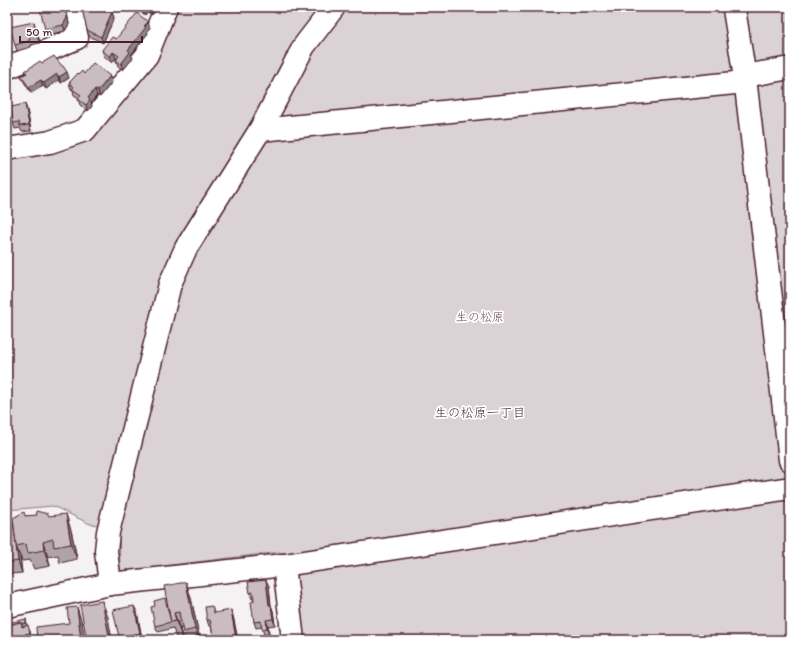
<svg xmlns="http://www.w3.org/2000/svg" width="797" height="647" viewBox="0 0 797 647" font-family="Itim,'Klee One',sans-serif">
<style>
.green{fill:#dbd2d5;stroke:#927880}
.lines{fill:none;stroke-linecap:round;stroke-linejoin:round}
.minor-casing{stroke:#4a1f2b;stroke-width:25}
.minor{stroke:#fff;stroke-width:22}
.wall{fill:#aea3a6;stroke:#4a1f2b}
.shaded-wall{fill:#8d8487;stroke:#4a1f2b}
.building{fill:#cabdc1;stroke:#4a1f2b}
.labels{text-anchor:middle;stroke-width:3.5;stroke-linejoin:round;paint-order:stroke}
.park-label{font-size:12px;fill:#6e4c56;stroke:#fff}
.neighbourhood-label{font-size:13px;fill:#4a1f2b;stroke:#fff}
</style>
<rect width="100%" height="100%" fill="#f4f2f2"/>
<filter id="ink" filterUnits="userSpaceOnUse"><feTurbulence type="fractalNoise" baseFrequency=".025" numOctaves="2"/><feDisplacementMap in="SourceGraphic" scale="8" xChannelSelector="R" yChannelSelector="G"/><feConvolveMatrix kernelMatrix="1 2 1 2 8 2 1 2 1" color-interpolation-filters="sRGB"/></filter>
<g filter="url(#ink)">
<path class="green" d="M 173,7 L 790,7 L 790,640 L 300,640 L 293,575 L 280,552 L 120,571 L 119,526 L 90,524 L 53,506 L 7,510 L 7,156 L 95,130 Z"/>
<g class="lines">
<g class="minor-casing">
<g id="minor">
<path d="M 734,9 L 745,78 L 790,460"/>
<path d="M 7,68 L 77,38 L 70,7"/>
<path d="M 260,130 L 735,83 L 751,75 L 790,68"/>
<path d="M 7,149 L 50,142 L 85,130 L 147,55 L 166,7"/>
<path d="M 284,565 L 293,640"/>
<path d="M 110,584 L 106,551 L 108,532 L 170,284 L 186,248 L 260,130 L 304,46 L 334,7"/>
<path d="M 7,606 L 110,584 L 284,565 L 790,488"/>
</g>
</g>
<use href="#minor" class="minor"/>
</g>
<g class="wall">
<path d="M 42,7 L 66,7 L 69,24 L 65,31 L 47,35 L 45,29 Z"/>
<path d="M 136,7 L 158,7 L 159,8 L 152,15 L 148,12 L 145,15 L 137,9 Z"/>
<path d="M 91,11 L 112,12 L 114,18 L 103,43 L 89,36 L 87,30 Z"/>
<path d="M 36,28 L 40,43 L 31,45 L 31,47 L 17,51 L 15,45 Z"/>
<path d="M 150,28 L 147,31 L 148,33 L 131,55 L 133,58 L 123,70 L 118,66 L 116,60 L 117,59 L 116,58 L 112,63 L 104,56 L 102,50 L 116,39 Z"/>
<path d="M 42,63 L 69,78 L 61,83 L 59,80 L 46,89 L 43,86 L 31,93 L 24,82 L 21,76 L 26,73 L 25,71 Z"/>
<path d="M 79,74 L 84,74 L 110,76 L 112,82 L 100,97 L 97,95 L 91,103 L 92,106 L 88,111 L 80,105 L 78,99 L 79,98 L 74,95 L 73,90 L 71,89 L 69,83 Z"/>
<path d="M 25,104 L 27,110 L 31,131 L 22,132 L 20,128 L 15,129 L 13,123 Z"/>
<path d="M 7,117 L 9,120 L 11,138 L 7,138 Z"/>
<path d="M 25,516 L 49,516 L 71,530 L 77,559 L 60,563 L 58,555 L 48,557 L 50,566 L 34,569 L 30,560 L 22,561 L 20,556 L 22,573 L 10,574 L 7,566 L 7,524 Z"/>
<path d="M 269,586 L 271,605 L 273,611 L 275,625 L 268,626 L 269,634 L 264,635 L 262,627 L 256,628 L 254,622 L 254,599 L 252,599 L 250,593 Z"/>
<path d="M 191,598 L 200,640 L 185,640 L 182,628 L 180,629 L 182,637 L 176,638 L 173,628 L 158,632 L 155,626 L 167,606 Z"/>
<path d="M 137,612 L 142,639 L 136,640 L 120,640 L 119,637 Z"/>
<path d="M 215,613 L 233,616 L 238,640 L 214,640 L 211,626 L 209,626 L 207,620 Z"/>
<path d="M 26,619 L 27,626 L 30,631 L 31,637 L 33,640 L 11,640 Z"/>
</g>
<g class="shaded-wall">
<path d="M 65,7 L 66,7 L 69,24 L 65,31 L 63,25 Z"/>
<path d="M 156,7 L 158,7 L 159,8 L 152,15 L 151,12 Z"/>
<path d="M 147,9 L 148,12 L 145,15 L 143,12 Z"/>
<path d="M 112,12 L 114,18 L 103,43 L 101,37 Z"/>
<path d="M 34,22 L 36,28 L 40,43 L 37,37 Z"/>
<path d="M 148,22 L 150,28 L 147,31 L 148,33 L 131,55 L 133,58 L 123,70 L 121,64 L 128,50 Z"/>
<path d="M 113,52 L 116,58 L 112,63 L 110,57 Z"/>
<path d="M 67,72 L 69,78 L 61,83 L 59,77 Z"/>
<path d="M 57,74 L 59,80 L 46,89 L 44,83 Z"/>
<path d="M 110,76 L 112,82 L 100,97 L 98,91 Z"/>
<path d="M 41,80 L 43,86 L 31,93 L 29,87 Z"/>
<path d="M 95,89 L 97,95 L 91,103 L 92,106 L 88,111 L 86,105 L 88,98 Z"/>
<path d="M 25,104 L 27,110 L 31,131 L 29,125 Z"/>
<path d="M 8,117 L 9,120 L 11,138 L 10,135 Z"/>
<path d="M 66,514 L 71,530 L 77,559 L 71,544 Z"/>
<path d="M 13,521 L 16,546 L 20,556 L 22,573 L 18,561 Z"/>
<path d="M 43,542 L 48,557 L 50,566 L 44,550 Z"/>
<path d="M 266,580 L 269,586 L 271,611 L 269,605 Z"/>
<path d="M 186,582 L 191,598 L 200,640 L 199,640 L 195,629 Z"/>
<path d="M 102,601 L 108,617 L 112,640 L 110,640 Z"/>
<path d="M 271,605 L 273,611 L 275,625 L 273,619 Z"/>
<path d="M 134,606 L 137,612 L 142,639 L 140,633 Z"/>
<path d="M 77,607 L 82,623 L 85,640 L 81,640 Z"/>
<path d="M 231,610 L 233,616 L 238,640 L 237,640 L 236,639 Z"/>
<path d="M 174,613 L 180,629 L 182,637 L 176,621 Z"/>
<path d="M 266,620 L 268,626 L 269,634 L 267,628 Z"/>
</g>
<g class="building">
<path d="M 42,7 L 65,7 L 67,18 L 63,25 L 45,29 L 40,9 L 43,8 Z"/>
<path d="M 102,7 L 112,12 L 101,37 L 87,30 L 83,13 L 85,9 L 91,11 L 93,8 L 100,11 Z"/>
<path d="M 137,7 L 156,7 L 151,12 L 147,9 L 143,12 Z"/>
<path d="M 137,13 L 148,22 L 144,26 L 146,27 L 128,50 L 130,52 L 121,64 L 116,60 L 119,56 L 113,52 L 110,57 L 102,50 L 112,37 L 116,39 Z"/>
<path d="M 34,22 L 37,37 L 29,39 L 29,41 L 15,45 L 10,27 Z"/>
<path d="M 54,56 L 62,66 L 63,66 L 67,72 L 59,77 L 57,74 L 44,83 L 41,80 L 29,87 L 21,76 L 27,73 L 25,71 L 40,61 L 42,63 Z"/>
<path d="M 93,63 L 110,76 L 98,91 L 95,89 L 88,98 L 90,100 L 86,105 L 78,99 L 81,95 L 72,89 L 74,87 L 69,83 L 78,73 L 79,74 L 82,71 L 84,74 Z"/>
<path d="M 25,104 L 29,125 L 20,126 L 19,122 L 13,123 L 11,107 Z"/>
<path d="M 7,117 L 8,117 L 10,135 L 7,135 Z"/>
<path d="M 36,511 L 48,514 L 49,516 L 66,514 L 71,544 L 54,547 L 53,539 L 43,542 L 44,550 L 28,553 L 26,544 L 16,546 L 13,518 L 24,512 L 25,516 L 37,515 Z"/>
<path d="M 13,521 L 18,561 L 7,563 L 7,524 Z"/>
<path d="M 266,580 L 269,605 L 271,605 L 273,619 L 266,620 L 267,628 L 262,629 L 261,621 L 254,622 L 251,602 L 254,601 L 253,592 L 250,593 L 248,582 Z"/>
<path d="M 186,582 L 195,629 L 183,632 L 179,612 L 174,613 L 176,621 L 171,622 L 164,586 Z"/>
<path d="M 165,598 L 171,622 L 155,626 L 151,607 L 155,606 L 154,601 Z"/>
<path d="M 102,601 L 110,640 L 87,640 L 80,605 Z"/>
<path d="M 134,606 L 140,633 L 119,637 L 113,610 Z"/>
<path d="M 212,606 L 214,613 L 231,610 L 236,639 L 230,640 L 214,640 L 210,620 L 207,620 L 205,607 Z"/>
<path d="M 77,607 L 81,640 L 37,640 L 36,627 L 69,623 L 67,608 Z"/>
<path d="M 26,619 L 26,623 L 22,624 L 21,622 L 8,625 L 8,623 Z"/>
<path d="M 21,622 L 22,627 L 28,625 L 30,633 L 25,634 L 26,639 L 32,637 L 32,640 L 11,640 L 8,625 Z"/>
</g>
</g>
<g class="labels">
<g class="park-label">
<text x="480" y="321">生の松原</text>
</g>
<g class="neighbourhood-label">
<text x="480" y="417">生の松原一丁目</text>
</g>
</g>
<rect width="797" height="647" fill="none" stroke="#fff" stroke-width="24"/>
<rect x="12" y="12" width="773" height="623" fill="none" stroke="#4a1f2b" stroke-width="1.5" filter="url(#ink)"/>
<path d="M20 36v6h122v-6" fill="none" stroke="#4a1f2b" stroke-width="2"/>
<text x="26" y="36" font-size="12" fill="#4a1f2b" stroke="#ffffff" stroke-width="3" paint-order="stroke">50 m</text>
</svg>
